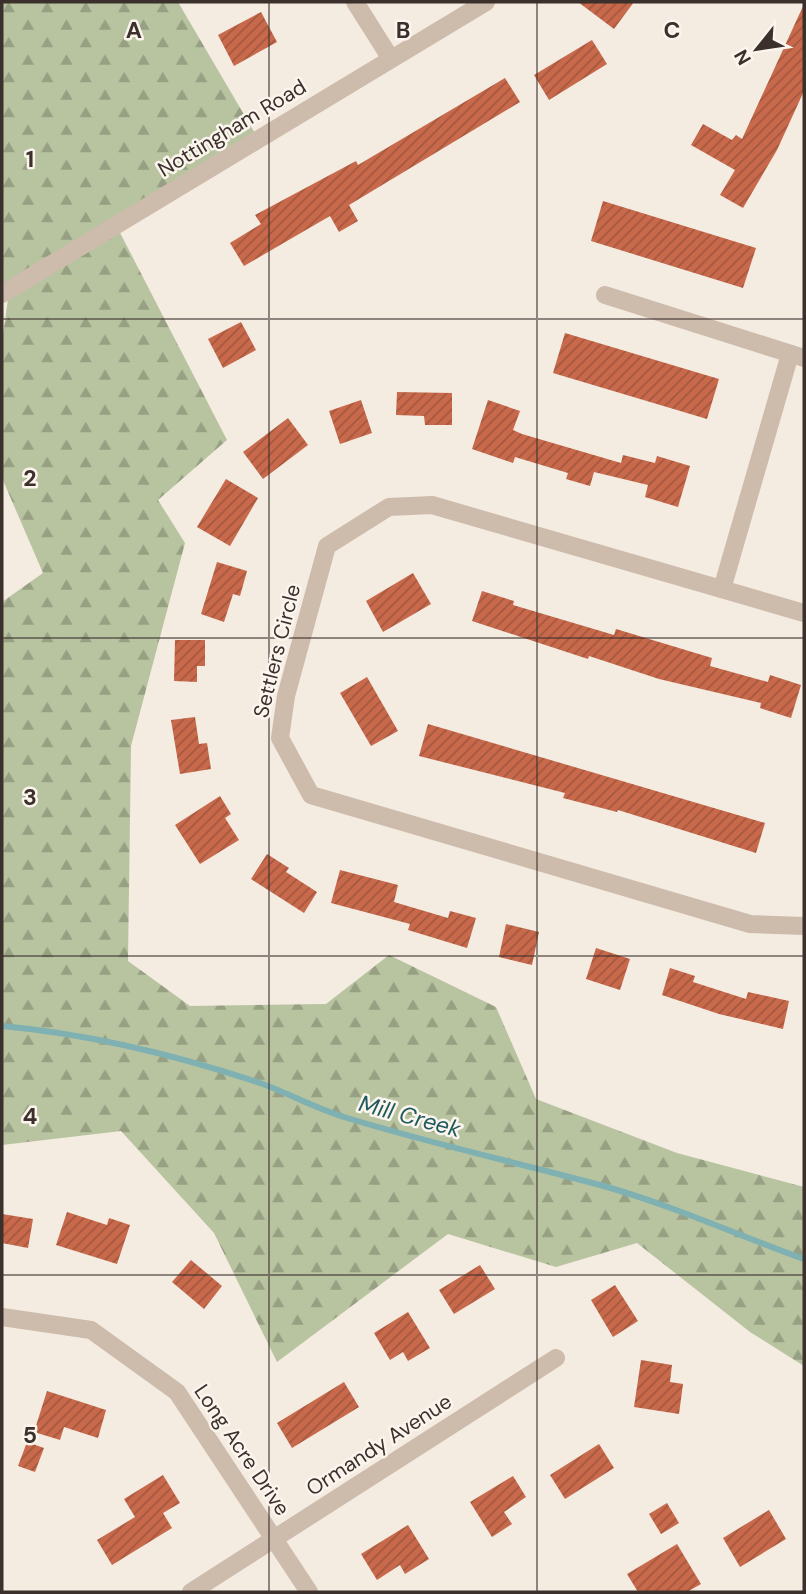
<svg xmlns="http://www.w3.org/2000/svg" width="806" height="1594" viewBox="0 0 806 1594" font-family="'DM Sans',sans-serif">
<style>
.forest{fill:url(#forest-firs)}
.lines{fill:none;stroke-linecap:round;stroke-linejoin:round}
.stream{stroke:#7fb0b2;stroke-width:6}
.building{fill:url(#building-hatch)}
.street{stroke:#cdbbac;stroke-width:18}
.grid{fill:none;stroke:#3b302b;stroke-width:2;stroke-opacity:0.55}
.labels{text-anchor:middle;stroke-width:5;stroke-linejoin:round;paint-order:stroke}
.street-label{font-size:21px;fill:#3b302b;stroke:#fbf5ee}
.water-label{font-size:23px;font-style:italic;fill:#1f5a5e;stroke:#fbf5ee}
.grid-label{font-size:23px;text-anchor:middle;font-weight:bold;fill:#3b302b;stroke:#fbf5ee;stroke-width:5;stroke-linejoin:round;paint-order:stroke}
</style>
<defs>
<pattern id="forest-firs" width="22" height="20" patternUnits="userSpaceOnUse" patternTransform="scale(1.75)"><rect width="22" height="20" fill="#b8c4a0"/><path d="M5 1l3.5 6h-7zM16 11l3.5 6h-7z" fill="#97a083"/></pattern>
<pattern id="building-hatch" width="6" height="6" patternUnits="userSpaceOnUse" patternTransform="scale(1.75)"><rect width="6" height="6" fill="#c8694b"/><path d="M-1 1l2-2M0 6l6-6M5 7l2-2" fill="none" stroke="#a4573f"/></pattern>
</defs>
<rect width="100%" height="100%" fill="#f4ebe1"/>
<path class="forest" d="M 2,2 L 178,2 L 259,140 L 116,225 L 227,440 L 158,500 L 185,543 L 131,746 L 128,961 L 190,1006 L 326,1004 L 389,955 L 496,1007 L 536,1099 L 677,1153 L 804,1187 L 804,1366 L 750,1332 L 637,1243 L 556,1267 L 448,1234 L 277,1362 L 214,1233 L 121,1131 L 2,1145 L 2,602 L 43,573 L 2,478 L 2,342 L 9,292 L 2,294 Z"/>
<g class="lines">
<path class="stream" d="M 2,1026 C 90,1034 176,1055 260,1083 C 288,1093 315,1108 344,1117 C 428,1143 515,1162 600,1185 C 669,1204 737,1235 804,1259"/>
</g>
<g class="building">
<path d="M 578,2 L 634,2 L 614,29 Z"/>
<path d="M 804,4 L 804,91 L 777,150 L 743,208 L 720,195 L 735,170 L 691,145 L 703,124 L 732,140 L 736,135 L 742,139 Z"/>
<path d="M 261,12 L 277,42 L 234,66 L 218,35 Z"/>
<path d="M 592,40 L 607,64 L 549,100 L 534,75 Z"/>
<path d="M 505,78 L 520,102 L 349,205 L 358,221 L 339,232 L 330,216 L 244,266 L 230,243 L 261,224 L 255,215 L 356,161 L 358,165 Z"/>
<path d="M 603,201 L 756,248 L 743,288 L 591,241 Z"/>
<path d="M 241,322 L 256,350 L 223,368 L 208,339 Z"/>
<path d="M 565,333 L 719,379 L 707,419 L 553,373 Z"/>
<path d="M 397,392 L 452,393 L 452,425 L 425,425 L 424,416 L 396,415 Z"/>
<path d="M 361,400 L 372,433 L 340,444 L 329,411 Z"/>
<path d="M 488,400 L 520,411 L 513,430 L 522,434 L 621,463 L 623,455 L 655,463 L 657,456 L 690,466 L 678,507 L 645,497 L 648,485 L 594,472 L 590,486 L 566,479 L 568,473 L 515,457 L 513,463 L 472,449 Z"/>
<path d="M 288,418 L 308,445 L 263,479 L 243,452 Z"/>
<path d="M 226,479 L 258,498 L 230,546 L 197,527 Z"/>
<path d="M 217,562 L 247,571 L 240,596 L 233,594 L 224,622 L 201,614 Z"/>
<path d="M 413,573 L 431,604 L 383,632 L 366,601 Z"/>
<path d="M 482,591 L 514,601 L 513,605 L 614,635 L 616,629 L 712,658 L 710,666 L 768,682 L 770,675 L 801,685 L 791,718 L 760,708 L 761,703 L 659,679 L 589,656 L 588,659 L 472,621 Z"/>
<path d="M 175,640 L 205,640 L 205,666 L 197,666 L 197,682 L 174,681 Z"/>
<path d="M 367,677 L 398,731 L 371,746 L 340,693 Z"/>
<path d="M 195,717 L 199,744 L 207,743 L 211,769 L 180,774 L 171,720 Z"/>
<path d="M 428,724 L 765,823 L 756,853 L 618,810 L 617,812 L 563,798 L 565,793 L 419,756 Z"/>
<path d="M 220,796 L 231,814 L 225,818 L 239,840 L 200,864 L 175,825 Z"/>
<path d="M 267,854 L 289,868 L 286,872 L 317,892 L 304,913 L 251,879 Z"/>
<path d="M 340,870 L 398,885 L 394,902 L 448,918 L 450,911 L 476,918 L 467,948 L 408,930 L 410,924 L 331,903 Z"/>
<path d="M 506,924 L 539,932 L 532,965 L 499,957 Z"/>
<path d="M 596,948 L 630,959 L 620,990 L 586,979 Z"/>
<path d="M 670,968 L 695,976 L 693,982 L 746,999 L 748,992 L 789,1001 L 783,1029 L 719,1014 L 662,995 Z"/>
<path d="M 67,1212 L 107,1225 L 109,1218 L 130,1225 L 117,1264 L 56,1245 Z"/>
<path d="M 2,1214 L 33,1219 L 28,1248 L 2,1243 Z"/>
<path d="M 191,1260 L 222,1286 L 204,1309 L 172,1282 Z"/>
<path d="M 480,1265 L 495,1289 L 454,1314 L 439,1290 Z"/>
<path d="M 615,1285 L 638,1321 L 613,1337 L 591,1300 Z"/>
<path d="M 408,1312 L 430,1348 L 408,1361 L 403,1352 L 390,1360 L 374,1333 Z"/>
<path d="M 641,1360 L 672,1365 L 670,1382 L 683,1384 L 679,1414 L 634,1407 Z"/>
<path d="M 344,1382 L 359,1407 L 292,1448 L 277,1423 Z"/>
<path d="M 47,1391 L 106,1410 L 98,1438 L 64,1427 L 60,1440 L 34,1432 Z"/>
<path d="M 27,1442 L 44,1448 L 35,1472 L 18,1466 Z"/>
<path d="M 599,1444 L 614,1468 L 565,1499 L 550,1475 Z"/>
<path d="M 163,1475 L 180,1503 L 163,1513 L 172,1528 L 112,1565 L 97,1540 L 135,1517 L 124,1499 Z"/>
<path d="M 513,1476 L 526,1497 L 504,1512 L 512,1524 L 492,1537 L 470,1502 Z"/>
<path d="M 667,1503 L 679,1523 L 661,1534 L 649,1514 Z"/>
<path d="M 769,1510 L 786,1539 L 740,1567 L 723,1538 Z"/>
<path d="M 408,1525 L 429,1559 L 405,1574 L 400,1565 L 377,1580 L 361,1554 Z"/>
<path d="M 677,1544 L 701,1584 L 687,1592 L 638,1592 L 627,1574 Z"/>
</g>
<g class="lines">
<g class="street">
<path d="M 355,2 L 391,59"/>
<path d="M 2,294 L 486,2"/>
<path d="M 605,295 L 804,358"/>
<path d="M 722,589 L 790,354"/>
<path d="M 804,613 L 432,505 L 389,507 L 327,546 L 286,696 L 280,738 L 311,795 L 750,924 L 804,926"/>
<path d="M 2,1317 L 91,1330 L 177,1392 L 309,1592"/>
<path d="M 191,1592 L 556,1358"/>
</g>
</g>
<path class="grid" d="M 269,2 L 269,1592M 537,2 L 537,1592M 2,319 L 804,319M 2,638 L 804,638M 2,956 L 804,956M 2,1275 L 804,1275"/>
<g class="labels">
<g class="street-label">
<text transform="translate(232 128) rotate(-31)" y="7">Nottingham Road</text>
<text transform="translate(277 651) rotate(-76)" y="7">Settlers Circle</text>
<text transform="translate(379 1445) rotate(-33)" y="7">Ormandy Avenue</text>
<text transform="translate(242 1450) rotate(56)" y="7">Long Acre Drive</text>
</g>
<g class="water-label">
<text transform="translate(410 1116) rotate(15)" y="8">Mill Creek</text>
</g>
</g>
<g class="grid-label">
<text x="134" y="38">A</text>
<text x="403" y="38">B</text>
<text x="672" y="38">C</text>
<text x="30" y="167">1</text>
<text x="30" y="486">2</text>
<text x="30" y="805">3</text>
<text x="30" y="1124">4</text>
<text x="30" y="1443">5</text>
</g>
<rect width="806" height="1594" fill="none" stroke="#3b302b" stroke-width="7"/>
<g transform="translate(757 49) rotate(240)" stroke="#fbf5ee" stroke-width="5" paint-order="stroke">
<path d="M0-5L12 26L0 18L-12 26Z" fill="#3b302b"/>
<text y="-10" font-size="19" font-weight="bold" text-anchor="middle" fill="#3b302b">N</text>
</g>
</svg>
